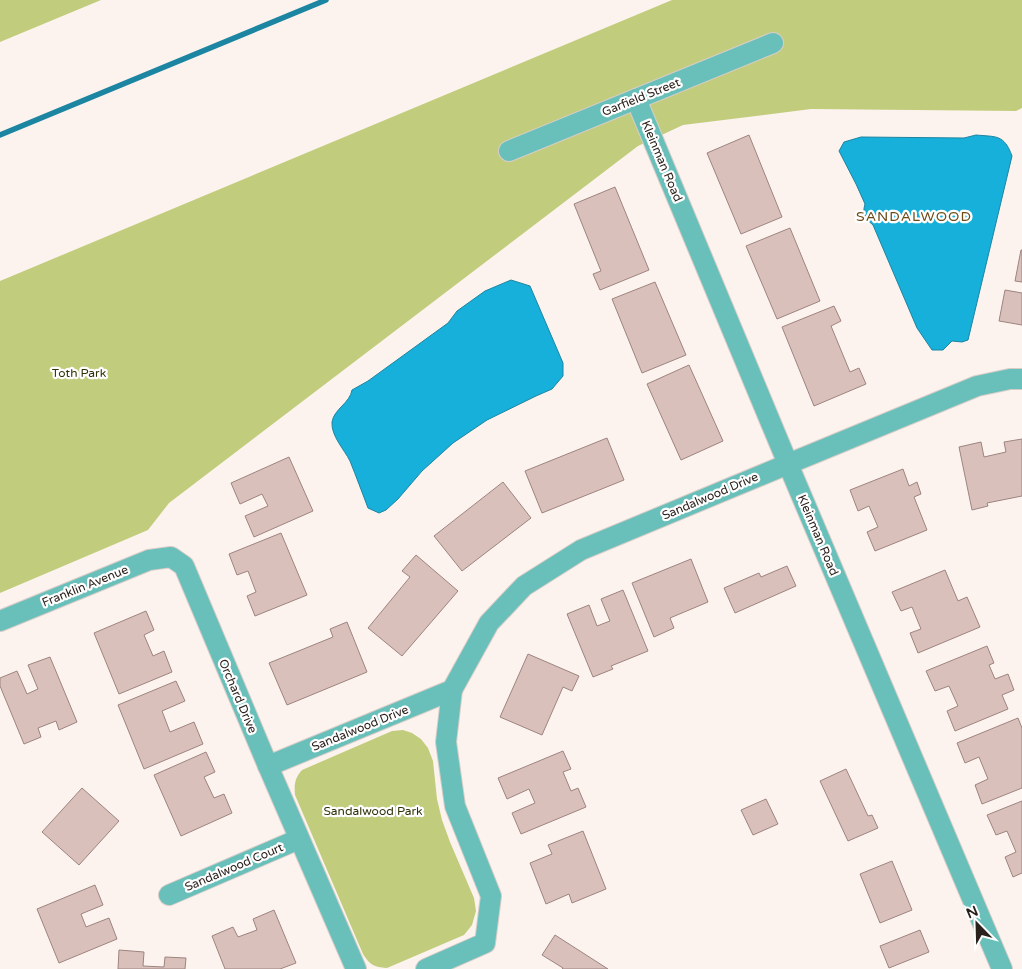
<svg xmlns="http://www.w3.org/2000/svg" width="1022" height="969" viewBox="0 0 1022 969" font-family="'Varela Round',sans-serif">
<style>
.green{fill:#c1cd7c}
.water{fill:#16b0db;stroke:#1c85a2}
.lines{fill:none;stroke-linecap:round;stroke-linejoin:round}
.stream{stroke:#1c85a2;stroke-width:5.5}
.building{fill:#dac0bb;stroke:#9d8480}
.street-casing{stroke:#d7cdc8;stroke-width:22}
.street{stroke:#69c0ba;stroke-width:20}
.labels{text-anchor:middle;stroke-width:4.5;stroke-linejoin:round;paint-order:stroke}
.street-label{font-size:12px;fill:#2a211d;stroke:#fff}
.park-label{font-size:12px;fill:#2e3306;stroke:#fff}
.neighbourhood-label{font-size:14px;letter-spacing:1px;fill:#6c4b17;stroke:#fff}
</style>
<rect width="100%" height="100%" fill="#fdf3ee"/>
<g class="green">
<path d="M 0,0 L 101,0 L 0,42 Z"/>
<path d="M 672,0 L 1022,0 L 1022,108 L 1016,111 L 811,109 L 683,125 L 638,146 L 169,503 L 148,530 L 0,593 L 0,281 Z"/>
<path d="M 403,730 L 412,733 L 421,739 L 428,748 L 433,761 L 437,799 L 442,820 L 450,842 L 474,898 L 476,911 L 472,925 L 464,935 L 387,968 C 374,967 370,965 363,954 L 295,795 C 294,784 295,778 302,770 L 392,731 Z"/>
</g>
<g class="water">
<path d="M 976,135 C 996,137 1004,134 1012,156 L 968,340 L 962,342 L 952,341 L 943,350 L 932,350 L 917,328 L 873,225 C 865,218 862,215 865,204 L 856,184 L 839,151 L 844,142 L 861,137 L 964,138 Z"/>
<path d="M 511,280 L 530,286 L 563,363 L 563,376 L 552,389 L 536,396 L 487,420 L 453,443 L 422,471 L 398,499 L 386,510 L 379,513 L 368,508 C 362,492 356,476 350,461 C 344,449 331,436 332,422 C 334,409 350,403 352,390 L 368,381 L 448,323 L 457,311 L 485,291 Z"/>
</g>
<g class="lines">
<path class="stream" d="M 0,135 L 326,0"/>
</g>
<g class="building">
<path d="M 749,135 L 782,217 L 741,234 L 707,153 Z"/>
<path d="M 615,187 L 649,270 L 600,290 L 593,274 L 601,271 L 574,204 Z"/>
<path d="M 790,228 L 820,301 L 777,319 L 746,246 Z"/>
<path d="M 1021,250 L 1022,250 L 1022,282 L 1015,281 Z"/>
<path d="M 655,282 L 686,355 L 642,373 L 612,299 Z"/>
<path d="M 1005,290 L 1022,293 L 1022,325 L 999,321 Z"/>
<path d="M 834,306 L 841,321 L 831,326 L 850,372 L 859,368 L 866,384 L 814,406 L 782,327 Z"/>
<path d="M 689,365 L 723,441 L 681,460 L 647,384 Z"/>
<path d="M 607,438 L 624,480 L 542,513 L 525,471 Z"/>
<path d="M 1022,439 L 1022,496 L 987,503 L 988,506 L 972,510 L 959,447 L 981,442 L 984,457 L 1006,452 L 1004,442 Z"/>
<path d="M 289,457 L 313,511 L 254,537 L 245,516 L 268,506 L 262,494 L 240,504 L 231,483 Z"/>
<path d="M 903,469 L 909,486 L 917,482 L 921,494 L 914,497 L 927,530 L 875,551 L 867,532 L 878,527 L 869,506 L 858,511 L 850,490 Z"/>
<path d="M 503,482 L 531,518 L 462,571 L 434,536 Z"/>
<path d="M 281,533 L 307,595 L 255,616 L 247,596 L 256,592 L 248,571 L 237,575 L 229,554 Z"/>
<path d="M 416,555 L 458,591 L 402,656 L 368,628 L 410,577 L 402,571 Z"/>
<path d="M 691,559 L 708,602 L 670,618 L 674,628 L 654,637 L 632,583 Z"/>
<path d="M 787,566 L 796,586 L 735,613 L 724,588 L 759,573 L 761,577 Z"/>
<path d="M 945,570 L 958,601 L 967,597 L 980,627 L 918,653 L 910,633 L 921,629 L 912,607 L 901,611 L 892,592 Z"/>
<path d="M 623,590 L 648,651 L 611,666 L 613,669 L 593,677 L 567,614 L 589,605 L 597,626 L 610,621 L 601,599 Z"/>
<path d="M 146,611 L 154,630 L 144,635 L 153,656 L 164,651 L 172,672 L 119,694 L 94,633 Z"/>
<path d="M 347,622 L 367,672 L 287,705 L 269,663 L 333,637 L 330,629 Z"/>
<path d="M 987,646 L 994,663 L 989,665 L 995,679 L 1008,674 L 1014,690 L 1002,695 L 1008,709 L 955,731 L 947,711 L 958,706 L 949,686 L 935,691 L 926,671 Z"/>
<path d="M 528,654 L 579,676 L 572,691 L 563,687 L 542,735 L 500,717 Z"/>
<path d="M 50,657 L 77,722 L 59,730 L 56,721 L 38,728 L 41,737 L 24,744 L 0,686 L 0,678 L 17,671 L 27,694 L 38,689 L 28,665 Z"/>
<path d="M 176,681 L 185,701 L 162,711 L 170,732 L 194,722 L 203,744 L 144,769 L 118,705 Z"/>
<path d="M 1018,718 L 1022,728 L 1022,788 L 982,804 L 975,785 L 988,779 L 979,757 L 965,763 L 957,743 Z"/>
<path d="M 563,751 L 571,769 L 563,772 L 571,791 L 578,788 L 586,807 L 521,834 L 512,813 L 535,803 L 529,789 L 507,799 L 498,778 Z"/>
<path d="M 206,752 L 215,772 L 204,777 L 214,798 L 224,794 L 232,813 L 181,836 L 154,775 Z"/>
<path d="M 846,769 L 868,816 L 872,815 L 878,828 L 848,841 L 820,781 Z"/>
<path d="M 82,788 L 119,821 L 79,865 L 42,832 Z"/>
<path d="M 766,799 L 778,824 L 753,835 L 741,810 Z"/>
<path d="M 1022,801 L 1022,873 L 1013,877 L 1005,857 L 1016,852 L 1007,831 L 996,835 L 987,815 Z"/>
<path d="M 583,831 L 606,889 L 572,903 L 569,894 L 546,904 L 530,863 L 552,854 L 548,845 Z"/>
<path d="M 892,861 L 912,910 L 880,923 L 860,874 Z"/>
<path d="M 95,885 L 103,905 L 81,914 L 86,927 L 109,918 L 117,939 L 59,963 L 37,909 Z"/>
<path d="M 274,910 L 296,963 L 280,969 L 225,969 L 212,936 L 233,927 L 238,937 L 257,930 L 253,919 Z"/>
<path d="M 920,930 L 929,952 L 889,968 L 880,946 Z"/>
<path d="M 555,935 L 608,969 L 562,969 L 563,968 L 542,955 Z"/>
<path d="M 119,950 L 144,952 L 143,966 L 164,967 L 165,957 L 186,958 L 185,969 L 118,969 Z"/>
</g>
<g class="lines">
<g class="street-casing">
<g id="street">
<path d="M 636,99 L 788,464 L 1002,969"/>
<path d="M 509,151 L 773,43"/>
<path d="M 0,621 L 149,560 L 171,557 L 184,566 L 268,766 L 356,969"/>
<path d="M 268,766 L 452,690 L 489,623 L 524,586 L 581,550 L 788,464 L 977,386 L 1010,379 L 1022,379"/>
<path d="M 169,895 L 299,839"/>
<path d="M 426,969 L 485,943 L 491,896 L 455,806 L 446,742 L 452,690"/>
</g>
</g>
<use href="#street" class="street"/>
</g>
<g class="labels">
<g class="street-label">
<text transform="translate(641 97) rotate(-22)" y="4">Garfield Street</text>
<text transform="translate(662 161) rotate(67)" y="4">Kleinman Road</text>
<text transform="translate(710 496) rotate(-23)" y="4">Sandalwood Drive</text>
<text transform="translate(818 535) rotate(67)" y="4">Kleinman Road</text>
<text transform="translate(85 586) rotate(-22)" y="4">Franklin Avenue</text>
<text transform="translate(238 696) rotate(67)" y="4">Orchard Drive</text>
<text transform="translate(360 728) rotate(-22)" y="4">Sandalwood Drive</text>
<text transform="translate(234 867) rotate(-23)" y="4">Sandalwood Court</text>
</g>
<g class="park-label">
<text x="79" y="377">Toth Park</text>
<text x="373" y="815">Sandalwood Park</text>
</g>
<g class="neighbourhood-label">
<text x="914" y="221">SANDALWOOD</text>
</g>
</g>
<g transform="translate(977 924) rotate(337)" stroke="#ffffff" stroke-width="4" paint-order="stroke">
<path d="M0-4L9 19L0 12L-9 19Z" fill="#2a211d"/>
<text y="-8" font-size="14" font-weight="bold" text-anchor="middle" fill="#2a211d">N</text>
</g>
</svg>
